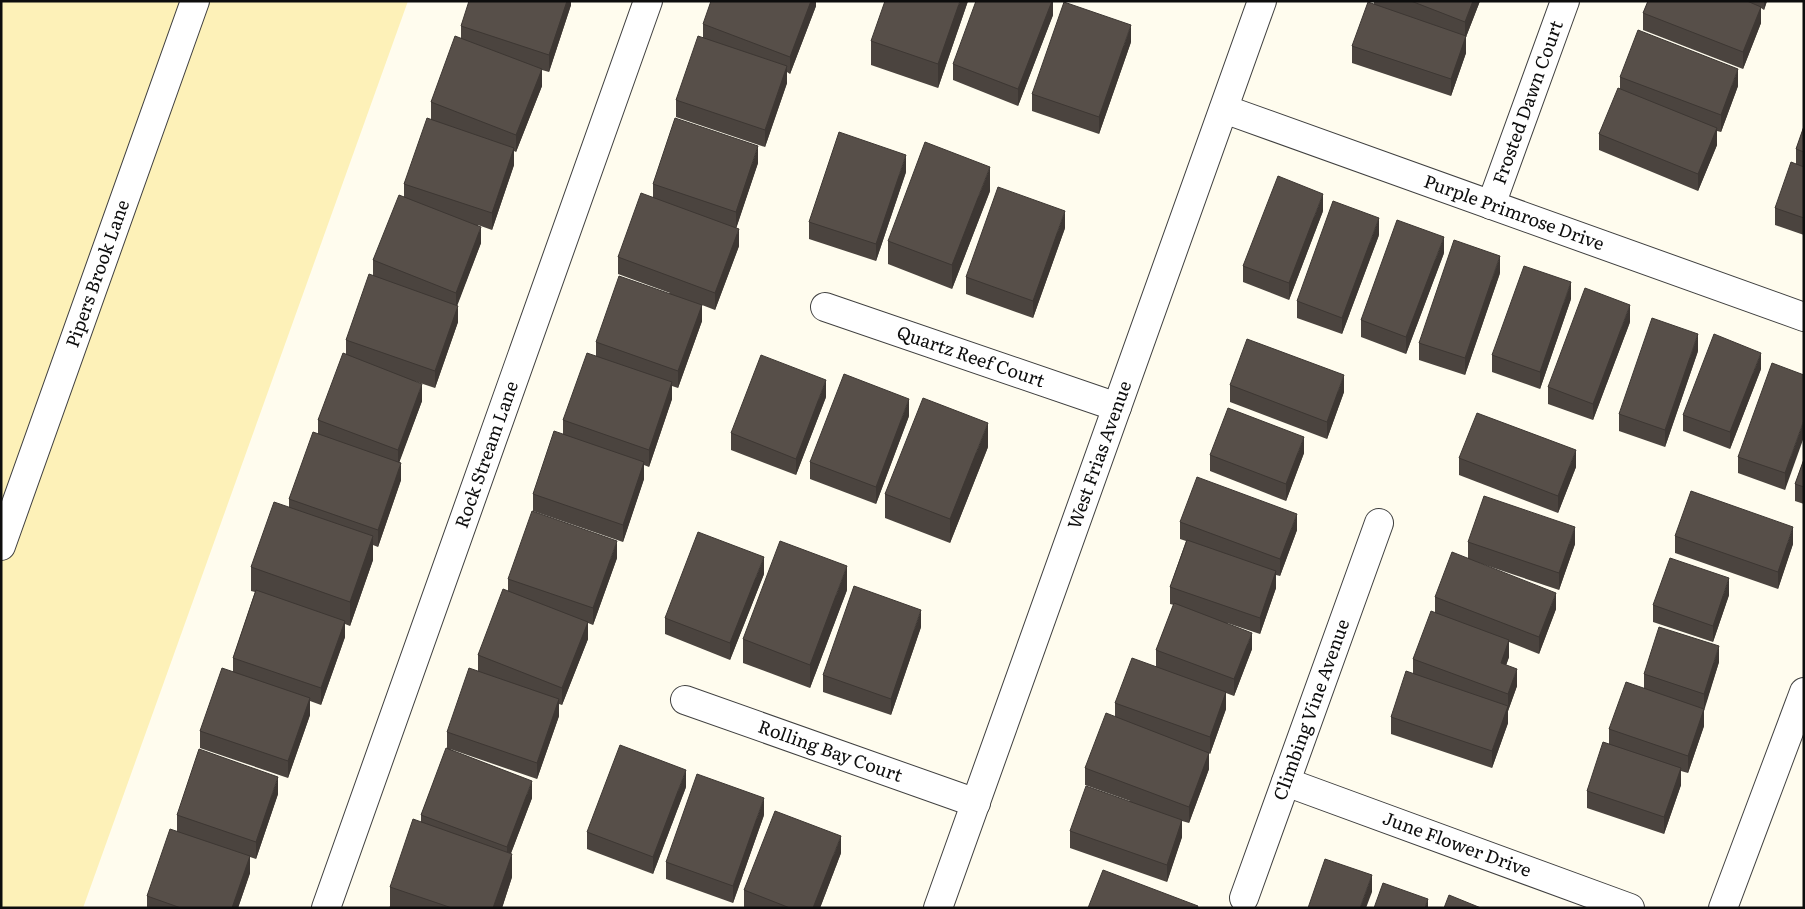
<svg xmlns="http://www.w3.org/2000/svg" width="1805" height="909" viewBox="0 0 1805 909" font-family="Literata,serif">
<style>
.sand{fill:#fdf1b8}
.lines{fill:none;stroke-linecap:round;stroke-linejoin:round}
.minor-casing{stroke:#404040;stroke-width:30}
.minor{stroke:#fff;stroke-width:28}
.wall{fill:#4b443f}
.shaded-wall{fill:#3d3733}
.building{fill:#574f49;stroke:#3d3733}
.labels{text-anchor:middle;stroke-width:5;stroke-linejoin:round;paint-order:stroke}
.street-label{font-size:18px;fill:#0d0d0d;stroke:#fff}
</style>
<rect width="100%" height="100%" fill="#fffcee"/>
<path class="sand" d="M 1,1 L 408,1 L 83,908 L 1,908 Z"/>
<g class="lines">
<g class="minor-casing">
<g id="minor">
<path id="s1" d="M 1224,109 L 1804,317"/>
<path id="s2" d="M 1491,205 L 1565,1"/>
<path id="s3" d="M 825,307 L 1117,407"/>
<path id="s4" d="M 1,546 L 195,1"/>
<path id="s5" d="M 685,700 L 976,803"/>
<path id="s6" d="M 1286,782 L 1630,908"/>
<path id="s7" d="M 1244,898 L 1379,523"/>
<path id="s8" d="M 326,908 L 648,1"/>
<path id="s9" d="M 938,908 L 1262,1"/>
<path d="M 1723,908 L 1804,692"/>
</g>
</g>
<use href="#minor" class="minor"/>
</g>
<g class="wall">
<path d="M 571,1 L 571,5 L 549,72 L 542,70 L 542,86 L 516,152 L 514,151 L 514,165 L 492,230 L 478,225 L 481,243 L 457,305 L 458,322 L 435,388 L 414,381 L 422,401 L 399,462 L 401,480 L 378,547 L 373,545 L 373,560 L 350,626 L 345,624 L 345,637 L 321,705 L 310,701 L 310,715 L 288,778 L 200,748 L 200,731 L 233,672 L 233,658 L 255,592 L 251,591 L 251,567 L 289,507 L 289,499 L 318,434 L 318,420 L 346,355 L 346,340 L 373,276 L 373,260 L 404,196 L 404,184 L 431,119 L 431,102 L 461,38 L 461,26 Z"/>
<path d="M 816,1 L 816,6 L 790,74 L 787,72 L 787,83 L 765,147 L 676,117 L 676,100 L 703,38 L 703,24 Z"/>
<path d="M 968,1 L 938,88 L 871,65 L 871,41 Z"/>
<path d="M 1053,1 L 1053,15 L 1018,106 L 953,80 L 953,64 Z"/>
<path d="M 1374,1 L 1480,1 L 1466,37 L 1466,53 L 1451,96 L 1352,63 L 1352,46 L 1374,4 Z"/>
<path d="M 1648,1 L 1767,1 L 1764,10 L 1761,8 L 1761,23 L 1743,69 L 1643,30 L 1643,13 Z"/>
<path d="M 1131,42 L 1099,134 L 1032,111 L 1032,94 Z"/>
<path d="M 1620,77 L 1738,86 L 1721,132 L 1717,131 L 1717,145 L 1698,191 L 1599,150 L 1599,134 L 1620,89 Z"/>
<path d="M 1804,126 L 1804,235 L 1775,225 L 1775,208 L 1796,164 L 1796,149 Z"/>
<path d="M 758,163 L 736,228 L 739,246 L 715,310 L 702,305 L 702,321 L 678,388 L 672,386 L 672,399 L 649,467 L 644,465 L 644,479 L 623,542 L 533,511 L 533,494 L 563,435 L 563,420 L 596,356 L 596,342 L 670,293 L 618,274 L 618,257 L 653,197 L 653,184 Z"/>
<path d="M 906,172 L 876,261 L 809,239 L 809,222 Z"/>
<path d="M 990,191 L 952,289 L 888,264 L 888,241 Z"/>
<path d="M 1323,211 L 1289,300 L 1243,282 L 1243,266 Z"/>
<path d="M 1065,228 L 1033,318 L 966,294 L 966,277 Z"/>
<path d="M 1379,235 L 1342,334 L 1297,318 L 1297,301 Z"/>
<path d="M 1444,253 L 1406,354 L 1361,337 L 1361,320 Z"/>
<path d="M 1500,273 L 1465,375 L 1419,360 L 1419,343 Z"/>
<path d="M 1571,299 L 1540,389 L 1492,372 L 1492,355 Z"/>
<path d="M 1630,322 L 1593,420 L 1548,404 L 1548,387 Z"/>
<path d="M 1698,351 L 1665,447 L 1619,431 L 1619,414 Z"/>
<path d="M 1761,369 L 1730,449 L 1683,431 L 1683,415 Z"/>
<path d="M 1804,375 L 1785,490 L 1738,473 L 1738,457 Z"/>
<path d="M 1230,385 L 1344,392 L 1327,439 L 1230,402 Z"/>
<path d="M 826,397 L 796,475 L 731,450 L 731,433 Z"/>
<path d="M 909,416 L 876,504 L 810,479 L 810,462 Z"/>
<path d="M 988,447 L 950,543 L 885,518 L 885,494 Z"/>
<path d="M 1304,453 L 1286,501 L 1210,471 L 1210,455 Z"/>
<path d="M 1459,458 L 1576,467 L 1558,513 L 1459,475 Z"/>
<path d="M 1804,459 L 1804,504 L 1795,501 L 1795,484 Z"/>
<path d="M 1180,522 L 1297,530 L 1280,576 L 1276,575 L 1276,588 L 1260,634 L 1227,623 L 1252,649 L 1234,696 L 1226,693 L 1226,709 L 1210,754 L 1209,753 L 1209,769 L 1189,823 L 1182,821 L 1182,837 L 1167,882 L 1070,848 L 1070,831 L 1130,801 L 1085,785 L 1085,768 L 1115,717 L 1115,703 L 1156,667 L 1156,650 L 1174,605 L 1170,604 L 1170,587 L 1186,541 L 1180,539 Z"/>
<path d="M 1675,536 L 1793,544 L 1778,589 L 1675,553 Z"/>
<path d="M 1468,542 L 1575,544 L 1559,590 L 1476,562 L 1556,609 L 1539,654 L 1509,642 L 1509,657 L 1506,665 L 1517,686 L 1508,711 L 1508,723 L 1492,768 L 1391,734 L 1391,717 L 1413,674 L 1413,659 L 1435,613 L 1435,597 L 1468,558 Z"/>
<path d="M 617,558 L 593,625 L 588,623 L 588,639 L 562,705 L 559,704 L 559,716 L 537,779 L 450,749 L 532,798 L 511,853 L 512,877 L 502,908 L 389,908 L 390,906 L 390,887 L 421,822 L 421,815 L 447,748 L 447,732 L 478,671 L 478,655 L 508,591 L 508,579 Z"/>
<path d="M 764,574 L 730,660 L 665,634 L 665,618 Z"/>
<path d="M 847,590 L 810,688 L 743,663 L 743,639 Z"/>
<path d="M 1729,595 L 1713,642 L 1653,622 L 1653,605 Z"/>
<path d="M 921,627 L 891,715 L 823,692 L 823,675 Z"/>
<path d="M 1719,662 L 1704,709 L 1704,726 L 1688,773 L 1681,771 L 1681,785 L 1664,834 L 1587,808 L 1587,791 L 1609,744 L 1609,729 L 1644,688 L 1644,674 Z"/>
<path d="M 686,787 L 653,874 L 587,849 L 587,832 Z"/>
<path d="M 278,794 L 256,859 L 250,857 L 250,873 L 238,908 L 147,908 L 147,896 L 177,831 L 177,815 Z"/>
<path d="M 764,815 L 733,903 L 666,879 L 666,862 Z"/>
<path d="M 841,853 L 820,908 L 744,907 L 744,890 Z"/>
</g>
<g class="shaded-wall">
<path d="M 567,1 L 571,1 L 571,5 L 549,72 L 549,55 Z"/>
<path d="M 811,1 L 816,1 L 816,6 L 790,74 L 790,57 Z"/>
<path d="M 960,1 L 968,1 L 938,88 L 938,64 Z"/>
<path d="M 1052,1 L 1053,1 L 1053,15 L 1018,106 L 1018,89 Z"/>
<path d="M 1473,1 L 1480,1 L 1466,37 L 1466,53 L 1451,96 L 1451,79 L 1465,38 L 1465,22 Z"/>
<path d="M 1764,1 L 1767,1 L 1764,10 Z"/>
<path d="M 1761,7 L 1761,23 L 1743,69 L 1743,52 Z"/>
<path d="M 1131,25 L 1131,42 L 1099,134 L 1099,117 Z"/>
<path d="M 787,66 L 787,83 L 765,147 L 765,130 Z"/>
<path d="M 542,69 L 542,86 L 516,152 L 516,135 Z"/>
<path d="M 1738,69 L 1738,86 L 1721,132 L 1721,115 Z"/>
<path d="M 1717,128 L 1717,145 L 1698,191 L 1698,174 Z"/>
<path d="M 758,146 L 758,163 L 736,229 L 736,212 Z"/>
<path d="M 514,148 L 514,165 L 492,230 L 492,213 Z"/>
<path d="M 906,155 L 906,172 L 876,261 L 876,244 Z"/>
<path d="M 990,167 L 990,191 L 952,289 L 952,265 Z"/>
<path d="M 1323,194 L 1323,211 L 1289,300 L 1289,283 Z"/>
<path d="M 1065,211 L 1065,228 L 1033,318 L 1033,301 Z"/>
<path d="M 1379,218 L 1379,235 L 1342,334 L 1342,318 Z"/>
<path d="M 481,227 L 481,243 L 456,309 L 456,293 Z"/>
<path d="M 739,229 L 739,246 L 715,310 L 715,293 Z"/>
<path d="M 1444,237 L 1444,253 L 1406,354 L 1406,337 Z"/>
<path d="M 1500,256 L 1500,273 L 1465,375 L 1465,358 Z"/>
<path d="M 1571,282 L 1571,299 L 1540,389 L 1540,372 Z"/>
<path d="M 702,305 L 702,321 L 678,388 L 678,371 Z"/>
<path d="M 1630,305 L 1630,322 L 1593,420 L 1593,404 Z"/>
<path d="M 458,306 L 458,322 L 435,388 L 435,371 Z"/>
<path d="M 1698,334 L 1698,351 L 1665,447 L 1665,430 Z"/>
<path d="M 1761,353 L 1761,369 L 1730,449 L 1730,432 Z"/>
<path d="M 1344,375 L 1344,392 L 1327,439 L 1327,422 Z"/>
<path d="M 826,380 L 826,397 L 796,475 L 796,459 Z"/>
<path d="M 672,382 L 672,399 L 649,467 L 649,450 Z"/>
<path d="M 422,384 L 422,401 L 398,466 L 398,450 Z"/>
<path d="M 909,399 L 909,416 L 876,504 L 876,487 Z"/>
<path d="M 1804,420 L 1804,437 L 1785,490 L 1785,473 Z"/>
<path d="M 988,423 L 988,447 L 950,543 L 950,519 Z"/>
<path d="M 1304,437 L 1304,453 L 1286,501 L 1286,484 Z"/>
<path d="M 1576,450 L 1576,467 L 1558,513 L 1558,496 Z"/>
<path d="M 644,462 L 644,479 L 623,542 L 623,525 Z"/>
<path d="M 401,463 L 401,480 L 378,547 L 378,530 Z"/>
<path d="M 1297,514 L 1297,530 L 1280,576 L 1280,559 Z"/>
<path d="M 1575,527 L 1575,544 L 1559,590 L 1559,573 Z"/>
<path d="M 1793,527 L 1793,544 L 1778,589 L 1778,572 Z"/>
<path d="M 373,536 L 373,560 L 350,626 L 350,602 Z"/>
<path d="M 617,541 L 617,558 L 593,625 L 593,608 Z"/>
<path d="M 764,557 L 764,574 L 730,660 L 730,643 Z"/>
<path d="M 847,566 L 847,590 L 810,688 L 810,665 Z"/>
<path d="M 1276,571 L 1276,588 L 1260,634 L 1260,618 Z"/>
<path d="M 1729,578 L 1729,595 L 1713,642 L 1713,626 Z"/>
<path d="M 1556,593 L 1556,609 L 1539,654 L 1539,637 Z"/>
<path d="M 921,610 L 921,627 L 891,715 L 891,699 Z"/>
<path d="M 345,621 L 345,637 L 321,705 L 321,688 Z"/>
<path d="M 588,622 L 588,639 L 562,705 L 562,688 Z"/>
<path d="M 1252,633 L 1252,649 L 1234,696 L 1234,679 Z"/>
<path d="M 1509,640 L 1509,657 L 1501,680 L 1501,663 Z"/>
<path d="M 1719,646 L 1719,662 L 1704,711 L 1704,694 Z"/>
<path d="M 1517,669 L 1517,686 L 1508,711 L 1508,694 Z"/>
<path d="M 1226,692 L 1226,709 L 1210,754 L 1210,737 Z"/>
<path d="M 310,698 L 310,715 L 288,778 L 288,761 Z"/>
<path d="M 559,699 L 559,716 L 537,779 L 537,763 Z"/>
<path d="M 1508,706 L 1508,723 L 1492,768 L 1492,751 Z"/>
<path d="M 1704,709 L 1704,726 L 1688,773 L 1688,756 Z"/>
<path d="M 1209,753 L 1209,769 L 1189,823 L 1189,807 Z"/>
<path d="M 1681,768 L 1681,785 L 1664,834 L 1664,817 Z"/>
<path d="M 686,770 L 686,787 L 653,874 L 653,857 Z"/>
<path d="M 278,777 L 278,794 L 256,859 L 256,842 Z"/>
<path d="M 532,781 L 532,798 L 507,864 L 507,847 Z"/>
<path d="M 764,798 L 764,815 L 733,903 L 733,886 Z"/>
<path d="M 1182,820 L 1182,837 L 1167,882 L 1167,865 Z"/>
<path d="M 841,836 L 841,853 L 820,908 L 813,908 Z"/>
<path d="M 512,854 L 512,877 L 502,908 L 493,908 Z"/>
<path d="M 250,856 L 250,873 L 238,908 L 232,908 Z"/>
<path d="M 1372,875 L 1372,892 L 1366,908 L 1360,908 Z"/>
<path d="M 1428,899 L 1428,908 L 1425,908 Z"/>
</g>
<g class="building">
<path d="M 469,1 L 567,1 L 549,55 L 461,26 Z"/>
<path d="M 711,1 L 811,1 L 790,57 L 703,24 Z"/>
<path d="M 885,1 L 960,1 L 938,64 L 871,41 Z"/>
<path d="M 976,1 L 1052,1 L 1018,89 L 953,64 Z"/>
<path d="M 1411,1 L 1473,1 L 1465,22 Z"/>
<path d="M 1648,1 L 1747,1 L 1761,7 L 1743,52 L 1643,13 Z"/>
<path d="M 1064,2 L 1131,25 L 1099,117 L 1032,94 Z"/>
<path d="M 1368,2 L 1466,36 L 1451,79 L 1352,46 Z"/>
<path d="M 1638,30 L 1738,69 L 1721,115 L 1620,77 Z"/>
<path d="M 455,36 L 542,69 L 516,135 L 431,102 Z"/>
<path d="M 698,36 L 787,66 L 765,130 L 676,100 Z"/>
<path d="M 1618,88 L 1717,128 L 1698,174 L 1599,134 Z"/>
<path d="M 427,118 L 514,148 L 492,213 L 404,184 Z"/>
<path d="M 675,118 L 758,146 L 736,212 L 653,184 Z"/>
<path d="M 1804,126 L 1804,152 L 1796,149 Z"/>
<path d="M 839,132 L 906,155 L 876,244 L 809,222 Z"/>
<path d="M 925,142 L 990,167 L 952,265 L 888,241 Z"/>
<path d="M 1791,162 L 1804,167 L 1804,218 L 1775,208 Z"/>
<path d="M 1278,176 L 1323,194 L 1289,283 L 1243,266 Z"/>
<path d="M 998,187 L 1065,211 L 1033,301 L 966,277 Z"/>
<path d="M 641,193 L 739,229 L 715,293 L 618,257 Z"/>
<path d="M 399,195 L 481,227 L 456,293 L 373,260 Z"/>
<path d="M 1333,201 L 1379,218 L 1342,318 L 1297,301 Z"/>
<path d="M 1397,220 L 1444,237 L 1406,337 L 1361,320 Z"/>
<path d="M 1454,240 L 1500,256 L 1465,358 L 1419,343 Z"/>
<path d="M 1524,266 L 1571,282 L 1540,372 L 1492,355 Z"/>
<path d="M 369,274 L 458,306 L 435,371 L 346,340 Z"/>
<path d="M 619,276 L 702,305 L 678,371 L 596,342 Z"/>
<path d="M 1585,288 L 1630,305 L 1593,404 L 1548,387 Z"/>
<path d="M 1652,318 L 1698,334 L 1665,430 L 1619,414 Z"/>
<path d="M 1714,334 L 1761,353 L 1730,432 L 1683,415 Z"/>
<path d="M 1247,339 L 1344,375 L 1327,422 L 1230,385 Z"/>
<path d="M 343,353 L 422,384 L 398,450 L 318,420 Z"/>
<path d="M 587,353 L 672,382 L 649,450 L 563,420 Z"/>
<path d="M 761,355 L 826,380 L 796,459 L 731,433 Z"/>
<path d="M 1772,363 L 1804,375 L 1804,420 L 1785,473 L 1738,457 Z"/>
<path d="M 844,374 L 909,399 L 876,487 L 810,462 Z"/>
<path d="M 923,398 L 988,423 L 950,519 L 885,494 Z"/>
<path d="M 1228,408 L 1304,437 L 1286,484 L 1210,455 Z"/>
<path d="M 1477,413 L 1576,450 L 1558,496 L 1459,458 Z"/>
<path d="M 554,431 L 644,462 L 623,525 L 533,494 Z"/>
<path d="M 313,432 L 401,463 L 378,530 L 289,499 Z"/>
<path d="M 1804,459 L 1804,487 L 1795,484 Z"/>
<path d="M 1197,477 L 1297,514 L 1280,559 L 1180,522 Z"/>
<path d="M 1691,491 L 1793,527 L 1778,572 L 1675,536 Z"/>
<path d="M 1484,496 L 1575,527 L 1559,573 L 1468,542 Z"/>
<path d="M 274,502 L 373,536 L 350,602 L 251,567 Z"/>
<path d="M 532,511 L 617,541 L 593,608 L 508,579 Z"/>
<path d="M 698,532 L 764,557 L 730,643 L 665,618 Z"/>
<path d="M 1187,540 L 1276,571 L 1260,618 L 1170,587 Z"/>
<path d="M 780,541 L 847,566 L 810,665 L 743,639 Z"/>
<path d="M 1452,552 L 1556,593 L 1539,637 L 1435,597 Z"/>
<path d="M 1670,558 L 1729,578 L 1713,626 L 1653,605 Z"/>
<path d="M 854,586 L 921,610 L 891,699 L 823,675 Z"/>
<path d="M 503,589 L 588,622 L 562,688 L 478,655 Z"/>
<path d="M 256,590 L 345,621 L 321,688 L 233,658 Z"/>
<path d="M 1174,603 L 1252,633 L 1234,679 L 1156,650 Z"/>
<path d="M 1431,611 L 1509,640 L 1501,663 L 1517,669 L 1508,694 L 1413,659 Z"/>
<path d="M 1659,627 L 1719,646 L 1704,694 L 1644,674 Z"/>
<path d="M 1132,658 L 1226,692 L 1210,737 L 1115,703 Z"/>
<path d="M 222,668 L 310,698 L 288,761 L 200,731 Z"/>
<path d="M 469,668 L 559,699 L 537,763 L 447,732 Z"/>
<path d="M 1406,671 L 1508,706 L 1492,751 L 1391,717 Z"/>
<path d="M 1626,682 L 1704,709 L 1688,756 L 1609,729 Z"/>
<path d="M 1106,713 L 1209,753 L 1189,807 L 1085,768 Z"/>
<path d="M 1603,742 L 1681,768 L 1664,817 L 1587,791 Z"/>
<path d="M 620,745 L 686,770 L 653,857 L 587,832 Z"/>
<path d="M 446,748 L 532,781 L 507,847 L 421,815 Z"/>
<path d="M 199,749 L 278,777 L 256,842 L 177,815 Z"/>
<path d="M 697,774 L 764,798 L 733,886 L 666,862 Z"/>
<path d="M 1086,786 L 1182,820 L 1167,865 L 1070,831 Z"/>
<path d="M 775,811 L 841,836 L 813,908 L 790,908 L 744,890 Z"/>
<path d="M 413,819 L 512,854 L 493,908 L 452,908 L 390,887 Z"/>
<path d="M 170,829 L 250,856 L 232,908 L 181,908 L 147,896 Z"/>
<path d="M 1325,859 L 1372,875 L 1360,908 L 1308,908 Z"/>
<path d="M 1103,870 L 1198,906 L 1197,908 L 1088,908 Z"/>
<path d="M 1383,883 L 1428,899 L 1425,908 L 1374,908 Z"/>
<path d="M 1449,895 L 1481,908 L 1444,908 Z"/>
</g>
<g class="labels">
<g class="street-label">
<text dy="6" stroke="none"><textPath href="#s2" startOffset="109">Frosted Dawn Court</textPath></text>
<text dy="6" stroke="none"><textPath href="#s1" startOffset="308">Purple Primrose Drive</textPath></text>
<text dy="6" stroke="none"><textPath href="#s4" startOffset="289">Pipers Brook Lane</textPath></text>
<text dy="6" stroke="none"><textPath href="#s3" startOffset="154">Quartz Reef Court</textPath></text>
<text dy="6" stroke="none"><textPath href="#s8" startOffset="481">Rock Stream Lane</textPath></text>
<text dy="6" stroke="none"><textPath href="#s9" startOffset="481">West Frias Avenue</textPath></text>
<text dy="6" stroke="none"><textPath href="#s7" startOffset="200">Climbing Vine Avenue</textPath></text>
<text dy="6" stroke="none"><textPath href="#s5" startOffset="154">Rolling Bay Court</textPath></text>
<text dy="6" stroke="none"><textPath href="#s6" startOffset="182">June Flower Drive</textPath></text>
</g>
</g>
<rect width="1805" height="909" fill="none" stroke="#0d0d0d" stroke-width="5"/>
</svg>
